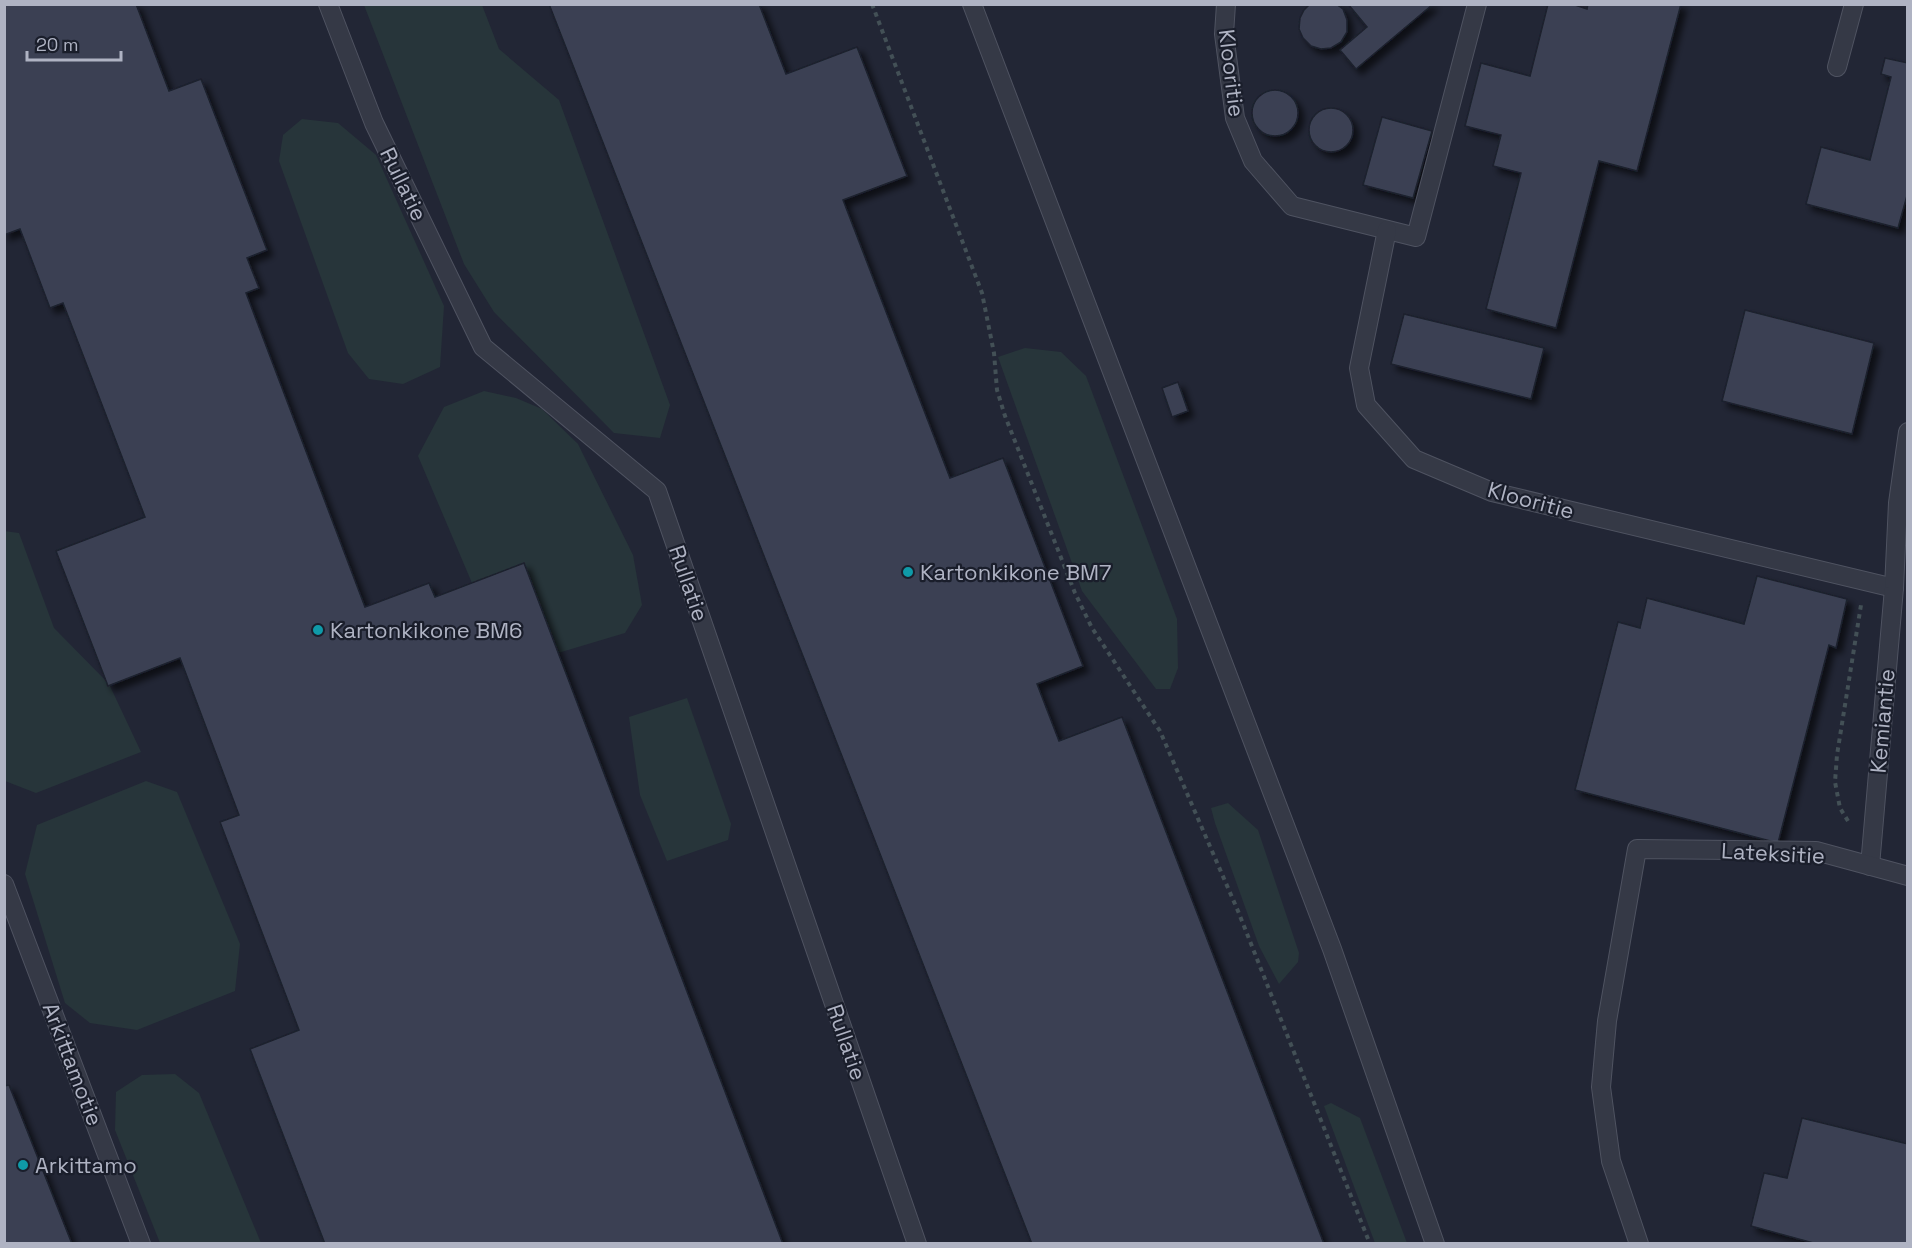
<svg xmlns="http://www.w3.org/2000/svg" width="1912" height="1248" viewBox="0 0 1912 1248" font-family="'Space Grotesk',sans-serif">
<style>
.green{fill:#27353a}
.building{fill:#3b4153;stroke:#1c202d;stroke-width:1.5;filter:url(#shadow)}
.lines{fill:none;stroke-linecap:round;stroke-linejoin:round}
.service-casing{stroke:#4f5361;stroke-width:20}
.path{stroke:#435056;stroke-width:4;stroke-dasharray:4.5 4.5;stroke-linecap:butt}
.service{stroke:#353946;stroke-width:18}
.culture-dot{fill:#0f9aa8;stroke:#1a1e2b;stroke-width:2}
.labels{text-anchor:middle;stroke-width:4.5;stroke-linejoin:round;paint-order:stroke}
.street-label{font-size:22px;fill:#afb3c3;stroke:#1a1e2b}
.poi-label{font-size:22px;fill:#afb3c3;stroke:#1a1e2b;text-anchor:start}
</style>
<defs>
<filter id="shadow"><feDropShadow dx="5.5" dy="5.5" stdDeviation="3" flood-color="#0009"/></filter>
</defs>
<rect width="100%" height="100%" fill="#222635"/>
<g class="green">
<path d="M 364,5 L 482,5 L 499,49 L 559,100 L 670,405 L 660,438 L 614,433 L 494,312 L 464,264 Z"/>
<path d="M 302,119 L 338,123 L 376,155 L 444,306 L 440,367 L 403,384 L 369,379 L 348,353 L 279,161 L 283,135 Z"/>
<path d="M 1025,348 L 1061,352 L 1086,376 L 1177,619 L 1178,668 L 1170,689 L 1156,689 L 1082,591 L 998,357 Z"/>
<path d="M 484,391 L 516,398 L 542,409 L 578,444 L 633,555 L 642,605 L 625,633 L 558,653 L 472,583 L 418,456 L 444,407 Z"/>
<path d="M 4,531 L 19,533 L 54,628 L 109,684 L 141,752 L 36,793 L 5,781 Z"/>
<path d="M 687,698 L 731,824 L 728,840 L 667,861 L 640,795 L 629,717 Z"/>
<path d="M 146,781 L 177,792 L 240,944 L 235,991 L 137,1030 L 90,1023 L 65,1003 L 25,874 L 37,825 Z"/>
<path d="M 1228,803 L 1258,830 L 1299,953 L 1298,962 L 1279,984 L 1259,946 L 1215,823 L 1211,808 Z"/>
<path d="M 175,1074 L 199,1093 L 261,1243 L 160,1243 L 115,1130 L 116,1092 L 142,1075 Z"/>
<path d="M 1331,1103 L 1360,1118 L 1407,1243 L 1375,1243 L 1324,1106 Z"/>
</g>
<g class="building">
<path d="M 4,4 L 136,4 L 169,91 L 201,79 L 267,250 L 247,258 L 259,288 L 246,293 L 365,607 L 429,583 L 435,597 L 524,563 L 783,1244 L 325,1244 L 250,1049 L 299,1030 L 220,822 L 239,815 L 180,658 L 108,686 L 56,551 L 145,517 L 63,303 L 50,308 L 20,229 L 4,235 Z"/>
<path d="M 549,4 L 759,4 L 786,74 L 857,47 L 907,176 L 843,200 L 950,478 L 1003,458 L 1083,666 L 1037,684 L 1059,741 L 1122,717 L 1324,1244 L 1032,1244 Z"/>
<path d="M 1310,4 L 1336,4 L 1343,9 L 1347,20 L 1347,32 L 1341,42 L 1331,48 L 1321,49 L 1311,46 L 1303,38 L 1299,29 L 1300,18 L 1304,10 Z"/>
<path d="M 1348,4 L 1432,4 L 1432,5 L 1356,69 L 1340,50 L 1367,27 Z"/>
<path d="M 1548,4 L 1572,4 L 1587,9 L 1588,4 L 1681,4 L 1637,171 L 1599,161 L 1556,328 L 1486,309 L 1521,173 L 1493,166 L 1501,135 L 1465,126 L 1481,63 L 1530,76 Z"/>
<path d="M 1885,58 L 1908,63 L 1908,192 L 1898,228 L 1806,204 L 1821,147 L 1870,160 L 1891,77 L 1881,74 Z"/>
<circle cx="1275" cy="113" r="23"/>
<circle cx="1331" cy="130" r="22"/>
<path d="M 1382,117 L 1432,131 L 1413,198 L 1363,185 Z"/>
<path d="M 1745,310 L 1874,343 L 1852,434 L 1722,401 Z"/>
<path d="M 1404,314 L 1544,348 L 1531,399 L 1391,364 Z"/>
<path d="M 1178,382 L 1188,411 L 1172,417 L 1162,388 Z"/>
<path d="M 1757,576 L 1847,599 L 1836,648 L 1829,645 L 1778,843 L 1575,790 L 1618,622 L 1640,628 L 1647,598 L 1744,624 Z"/>
<path d="M 9,1085 L 72,1244 L 4,1244 L 4,1086 Z"/>
<path d="M 1802,1118 L 1908,1144 L 1908,1244 L 1817,1244 L 1751,1226 L 1764,1173 L 1787,1178 Z"/>
</g>
<g class="lines">
<g class="service-casing">
<g id="service">
<path d="M 328,4 L 374,123 L 483,347 L 657,491 L 917,1244"/>
<path d="M 972,4 L 1332,949 L 1435,1244"/>
<path d="M 1226,4 L 1224,34 L 1235,118 L 1253,161 L 1292,206 L 1416,237 L 1477,4"/>
<path d="M 1837,67 L 1854,4"/>
<path d="M 1387,230 L 1359,368 L 1366,405 L 1414,459 L 1492,492 L 1894,588"/>
<path d="M 1870,866 L 1894,588 L 1898,503 L 1908,432"/>
<path d="M 4,884 L 141,1244"/>
<path d="M 1639,1244 L 1611,1161 L 1601,1087 L 1607,1021 L 1637,849 L 1816,851 L 1908,876"/>
</g>
</g>
<g class="path">
<path d="M 872,4 L 982,293 L 994,353 L 997,390 L 1005,416 L 1075,593 L 1092,628 L 1160,731 L 1238,911 L 1370,1244"/>
<path d="M 1848,821 L 1840,808 L 1835,782 L 1837,755 L 1861,605"/>
</g>
<use href="#service" class="service"/>
</g>
<g class="culture-dot">
<circle cx="908" cy="572" r="6"/>
<circle cx="318" cy="630" r="6"/>
<circle cx="23" cy="1165" r="6"/>
</g>
<g class="labels">
<g class="street-label">
<text transform="translate(1232 73) rotate(83)" y="8">Klooritie</text>
<text transform="translate(404 184) rotate(64)" y="8">Rullatie</text>
<text transform="translate(1531 500) rotate(15)" y="8">Klooritie</text>
<text transform="translate(689 583) rotate(71)" y="8">Rullatie</text>
<text transform="translate(1882 721) rotate(-85)" y="8">Kemiantie</text>
<text transform="translate(1773 853) rotate(3)" y="8">Lateksitie</text>
<text transform="translate(847 1042) rotate(71)" y="8">Rullatie</text>
<text transform="translate(73 1064) rotate(69)" y="8">Arkittamotie</text>
</g>
<g class="poi-label">
<text x="920" y="580">Kartonkikone BM7</text>
<text x="330" y="638">Kartonkikone BM6</text>
<text x="35" y="1173">Arkittamo</text>
</g>
</g>
<rect width="1912" height="1248" fill="none" stroke="#afb3c3" stroke-width="12"/>
<path d="M27 51v9h94v-9" fill="none" stroke="#afb3c3" stroke-width="3"/>
<text x="36" y="51" font-size="18" fill="#afb3c3" stroke="#1a1e2b" stroke-width="4.5" paint-order="stroke">20 m</text>
</svg>
